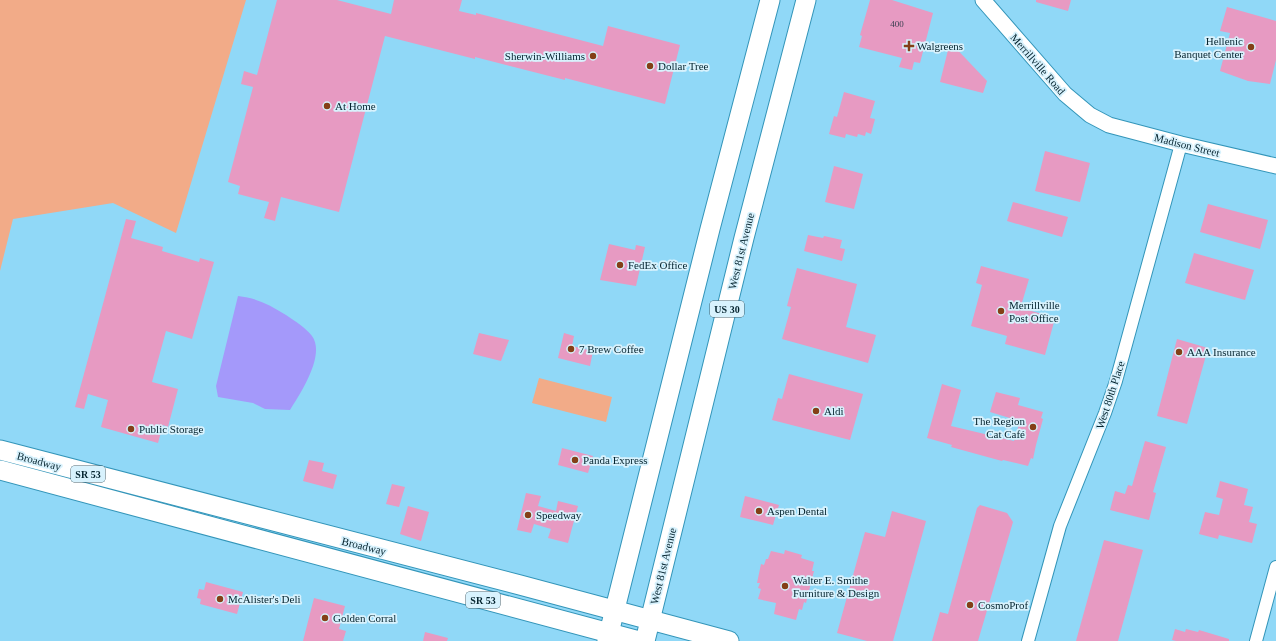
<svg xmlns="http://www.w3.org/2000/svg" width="1276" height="641" viewBox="0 0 1276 641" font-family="Georgia,serif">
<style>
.green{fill:#f2ab88}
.water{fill:#a499fa}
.building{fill:#e79ac2}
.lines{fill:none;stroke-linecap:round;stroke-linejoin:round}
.minor-casing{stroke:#3395b9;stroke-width:14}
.tertiary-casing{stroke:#3395b9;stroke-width:17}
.primary-casing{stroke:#3395b9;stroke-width:21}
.minor{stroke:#fff;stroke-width:12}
.tertiary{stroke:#fff;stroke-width:15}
.primary{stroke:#fff;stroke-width:19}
.poi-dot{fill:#843f17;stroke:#d8f2fd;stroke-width:1.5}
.labels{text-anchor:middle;stroke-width:3.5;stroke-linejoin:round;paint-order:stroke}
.number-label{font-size:9px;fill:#3d4153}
.shield{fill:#d8f2fd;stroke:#44616c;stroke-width:1}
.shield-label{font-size:10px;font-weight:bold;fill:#04232e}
.poi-label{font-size:11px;fill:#04232e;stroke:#d8f2fd;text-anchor:start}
.street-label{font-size:11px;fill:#04232e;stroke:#d8f2fd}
</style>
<rect width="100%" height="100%" fill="#90d8f7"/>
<g class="green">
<path d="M 0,0 L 246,0 L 176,233 L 113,203 L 13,219 L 0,271 Z"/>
<path d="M 539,378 L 612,397 L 606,422 L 532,403 Z"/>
</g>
<path class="water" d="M 238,296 C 257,298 270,305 286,315 C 296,322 305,327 312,336 C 326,355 300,394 290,410 L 265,409 L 253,403 L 218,397 L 216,386 Z"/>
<g class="building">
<path d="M 277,0 L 337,0 L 391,14 L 394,0 L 462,0 L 459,11 L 476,15 L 476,13 L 603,46 L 608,26 L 680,45 L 665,104 L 565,78 L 565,80 L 475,57 L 475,59 L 385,36 L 339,212 L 281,197 L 275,221 L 264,218 L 269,202 L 238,194 L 240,186 L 228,182 L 253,87 L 241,84 L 244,71 L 257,75 Z"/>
<path d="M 870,0 L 892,0 L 933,13 L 920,63 L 914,62 L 912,70 L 899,67 L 902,58 L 859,47 L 862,36 L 860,35 Z"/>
<path d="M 1036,0 L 1071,0 L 1068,11 L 1036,2 Z"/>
<path d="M 1227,7 L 1276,21 L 1276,60 L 1270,84 L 1248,81 L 1220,71 L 1230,33 L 1220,31 Z"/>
<path d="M 950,42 L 987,81 L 983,93 L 940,82 Z"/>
<path d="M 844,92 L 875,101 L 870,118 L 875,119 L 871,134 L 866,132 L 865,136 L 858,134 L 857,137 L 846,134 L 845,138 L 829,134 L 834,116 L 837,117 Z"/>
<path d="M 1045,151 L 1090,163 L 1080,202 L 1035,191 Z"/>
<path d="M 834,166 L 863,174 L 854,209 L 825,202 Z"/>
<path d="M 1013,202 L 1068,217 L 1062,237 L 1007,221 Z"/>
<path d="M 1208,204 L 1268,220 L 1260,249 L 1200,232 Z"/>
<path d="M 126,219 L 136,221 L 131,238 L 163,247 L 162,251 L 199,262 L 200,258 L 214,262 L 192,339 L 166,331 L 152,382 L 178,389 L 168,427 L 163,425 L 158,443 L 101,427 L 108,400 L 88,394 L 84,409 L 75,407 Z"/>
<path d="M 808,235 L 823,238 L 824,236 L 842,240 L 840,248 L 845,249 L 842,261 L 804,251 Z"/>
<path d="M 609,244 L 635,250 L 636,245 L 645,247 L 636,286 L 600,280 Z"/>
<path d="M 1194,253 L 1254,270 L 1245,300 L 1185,283 Z"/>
<path d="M 981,266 L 1029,279 L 1021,306 L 1028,308 L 1028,310 L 1049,316 L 1047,320 L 1054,322 L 1045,355 L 1005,344 L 1007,336 L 971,326 L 982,285 L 976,283 Z"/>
<path d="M 797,268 L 857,284 L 846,327 L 876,335 L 868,363 L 782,339 L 791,307 L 787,306 Z"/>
<path d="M 479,333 L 509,340 L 501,361 L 473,354 Z"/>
<path d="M 564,333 L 574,336 L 572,346 L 593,351 L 590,366 L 558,358 Z"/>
<path d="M 1177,339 L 1208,348 L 1187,424 L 1157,416 Z"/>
<path d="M 789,374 L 863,394 L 850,440 L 772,420 L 778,398 L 782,399 Z"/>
<path d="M 942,384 L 961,390 L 951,426 L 1014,441 L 1020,421 L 990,412 L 996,392 L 1020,398 L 1018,405 L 1043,412 L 1041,418 L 1043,419 L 1036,445 L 1033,459 L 1031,458 L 1028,466 L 1003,460 L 1002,461 L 951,447 L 952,445 L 927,438 Z"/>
<path d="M 1145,441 L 1166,447 L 1153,492 L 1156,493 L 1149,520 L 1110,510 L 1115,491 L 1125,494 L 1128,485 L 1132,486 Z"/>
<path d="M 562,448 L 593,456 L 588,473 L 558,465 Z"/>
<path d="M 309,460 L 324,463 L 322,471 L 337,475 L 333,489 L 303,481 Z"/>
<path d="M 1220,481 L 1248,489 L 1244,505 L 1253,507 L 1249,522 L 1257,524 L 1252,543 L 1219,535 L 1218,539 L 1199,534 L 1205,512 L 1219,515 L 1223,499 L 1216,497 Z"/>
<path d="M 392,484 L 405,487 L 399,507 L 386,504 Z"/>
<path d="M 526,493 L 541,496 L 538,506 L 556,511 L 558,501 L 578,506 L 568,543 L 548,538 L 551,529 L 534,524 L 531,533 L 517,530 Z"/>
<path d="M 745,496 L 779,505 L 773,525 L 740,517 Z"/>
<path d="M 980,505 L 1007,513 L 1013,522 L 978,641 L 932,641 L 940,612 L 948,614 L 977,508 Z"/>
<path d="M 408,506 L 429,512 L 421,541 L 400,534 Z"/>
<path d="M 892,511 L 926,521 L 893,641 L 867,641 L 837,633 L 865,532 L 885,537 Z"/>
<path d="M 1104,540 L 1143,550 L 1118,641 L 1076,641 Z"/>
<path d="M 785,550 L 802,555 L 801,558 L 814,562 L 812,571 L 814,571 L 806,603 L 804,602 L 802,610 L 799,609 L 796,620 L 774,614 L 776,603 L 758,599 L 761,589 L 758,588 L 760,583 L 757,583 L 761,564 L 764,565 L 766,559 L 768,559 L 771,551 L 784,554 Z"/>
<path d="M 206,582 L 243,592 L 237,614 L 200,604 L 201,599 L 197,598 L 199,589 L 204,590 Z"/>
<path d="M 314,598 L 345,606 L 339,629 L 346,631 L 343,641 L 303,641 Z"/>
<path d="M 1175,629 L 1185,632 L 1186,629 L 1198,632 L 1199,630 L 1229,639 L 1229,641 L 1176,641 L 1172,640 Z"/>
<path d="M 425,632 L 448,638 L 447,641 L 423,641 Z"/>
</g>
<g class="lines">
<g class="minor-casing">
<g id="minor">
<path d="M 1028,641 L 1060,526 L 1105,413 L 1116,381 L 1181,144"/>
<path d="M 1256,641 L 1276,567"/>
</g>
</g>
<g class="tertiary-casing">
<path id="tertiary" d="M 983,0 L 1065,94 L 1090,115 L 1109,125 L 1181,144 L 1276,166"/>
</g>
<g class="primary-casing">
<g id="primary">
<path d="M 0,450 L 520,585 L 729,641"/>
<path d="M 0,470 L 639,641"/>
<path d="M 607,641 L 710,229 L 770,0"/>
<path d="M 645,641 L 744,238 L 806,0"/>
</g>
</g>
<use href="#minor" class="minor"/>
<use href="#tertiary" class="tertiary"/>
<use href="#primary" class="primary"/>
</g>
<g class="poi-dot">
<path d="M907 40h4v4h4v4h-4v4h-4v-4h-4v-4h4z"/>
<circle cx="1251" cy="47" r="4"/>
<circle cx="593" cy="56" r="4"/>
<circle cx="650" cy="66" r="4"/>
<circle cx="327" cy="106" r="4"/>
<circle cx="620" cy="265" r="4"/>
<circle cx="1001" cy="311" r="4"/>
<circle cx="571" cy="349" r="4"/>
<circle cx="1179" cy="352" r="4"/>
<circle cx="816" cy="411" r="4"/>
<circle cx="1033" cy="427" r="4"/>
<circle cx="131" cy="429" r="4"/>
<circle cx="575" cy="460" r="4"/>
<circle cx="759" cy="511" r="4"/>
<circle cx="528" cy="515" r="4"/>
<circle cx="785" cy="586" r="4"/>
<circle cx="220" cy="599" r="4"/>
<circle cx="970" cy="605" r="4"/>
<circle cx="325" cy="618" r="4"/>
</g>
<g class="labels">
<g class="number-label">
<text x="897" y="27">400</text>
</g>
<g class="shield">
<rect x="710" y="301" width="34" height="16" rx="3"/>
<rect x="71" y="466" width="34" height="16" rx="3"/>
<rect x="466" y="592" width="34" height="16" rx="3"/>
</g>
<g class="shield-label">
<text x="727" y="313">US 30</text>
<text x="88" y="478">SR 53</text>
<text x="483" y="604">SR 53</text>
</g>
<g class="poi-label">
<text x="1243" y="45" text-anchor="end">Hellenic<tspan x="1243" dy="13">Banquet Center</tspan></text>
<text x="917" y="50">Walgreens</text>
<text x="585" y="60" text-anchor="end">Sherwin-Williams</text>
<text x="658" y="70">Dollar Tree</text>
<text x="335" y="110">At Home</text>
<text x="628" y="269">FedEx Office</text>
<text x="1009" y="309">Merrillville<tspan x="1009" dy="13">Post Office</tspan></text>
<text x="579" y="353">7 Brew Coffee</text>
<text x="1187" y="356">AAA Insurance</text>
<text x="824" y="415">Aldi</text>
<text x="1025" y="425" text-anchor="end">The Region<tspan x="1025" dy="13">Cat Café</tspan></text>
<text x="139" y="433">Public Storage</text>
<text x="583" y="464">Panda Express</text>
<text x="767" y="515">Aspen Dental</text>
<text x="536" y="519">Speedway</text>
<text x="793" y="584">Walter E. Smithe<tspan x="793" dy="13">Furniture &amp; Design</tspan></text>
<text x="228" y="603">McAlister's Deli</text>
<text x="978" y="609">CosmoProf</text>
<text x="333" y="622">Golden Corral</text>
</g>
<g class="street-label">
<text transform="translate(1038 64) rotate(49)" y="4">Merrillville Road</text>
<text transform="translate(1187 145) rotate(14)" y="4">Madison Street</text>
<text transform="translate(741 251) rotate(-76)" y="4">West 81st Avenue</text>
<text transform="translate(1110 395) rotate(-72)" y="4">West 80th Place</text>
<text transform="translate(39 461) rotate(15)" y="4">Broadway</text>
<text transform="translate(364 546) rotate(14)" y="4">Broadway</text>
<text transform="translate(663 566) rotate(-76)" y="4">West 81st Avenue</text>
</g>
</g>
</svg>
